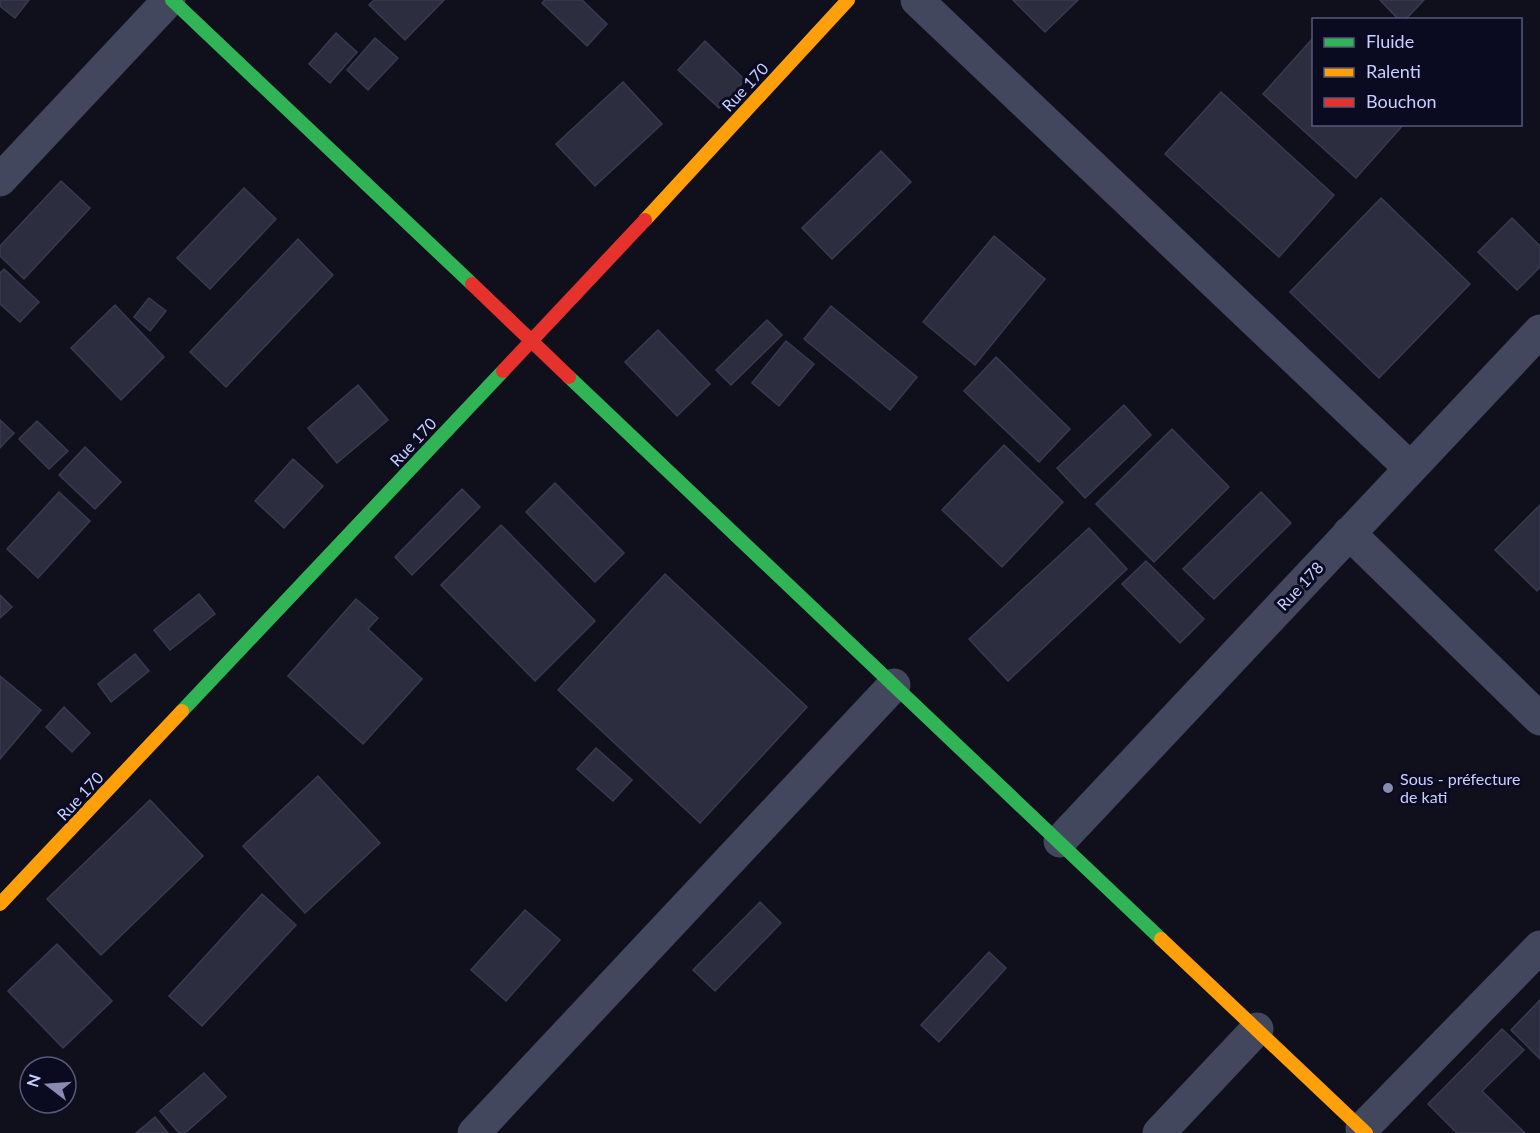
<svg xmlns="http://www.w3.org/2000/svg" width="1540" height="1133" viewBox="0 0 1540 1133" font-family="Lato,sans-serif">
<style>
.building{fill:#2c2d3e;stroke:#383a51;stroke-width:1.5}
.lines{fill:none;stroke-linecap:round;stroke-linejoin:round}
.street{stroke:#43475d;stroke-width:33}
.fast{stroke:#30b455;stroke-width:14}
.slow{stroke:#ff9f0a;stroke-width:14}
.jam{stroke:#e5322d;stroke-width:14}
.poi-dot{fill:#898cb0;stroke:#0a0b21;stroke-width:2}
.labels{text-anchor:middle;stroke-width:6;stroke-linejoin:round;paint-order:stroke}
.street-label{font-size:16px;fill:#cacfff;stroke:#0a0b21}
.poi-label{font-size:16px;fill:#cacfff;stroke:#0a0b21;text-anchor:start}
</style>
<rect width="100%" height="100%" fill="#0f101c"/>
<g class="building">
<path d="M 0,0 L 29,0 L 15,18 L 0,6 Z"/>
<path d="M 374,0 L 444,0 L 405,40 L 369,5 Z"/>
<path d="M 545,0 L 582,0 L 607,24 L 587,46 L 542,3 Z"/>
<path d="M 1013,0 L 1078,0 L 1045,32 Z"/>
<path d="M 1380,0 L 1424,0 L 1405,20 L 1399,20 Z"/>
<path d="M 336,33 L 357,52 L 330,83 L 309,64 Z"/>
<path d="M 1314,37 L 1314,124 L 1404,124 L 1356,178 L 1263,94 Z"/>
<path d="M 375,38 L 398,58 L 368,90 L 347,70 Z"/>
<path d="M 705,41 L 745,80 L 719,108 L 678,70 Z"/>
<path d="M 623,82 L 662,124 L 595,186 L 556,144 Z"/>
<path d="M 1221,92 L 1334,195 L 1279,257 L 1165,154 Z"/>
<path d="M 881,151 L 911,182 L 832,259 L 802,228 Z"/>
<path d="M 61,181 L 90,208 L 24,279 L 0,256 L 0,246 Z"/>
<path d="M 244,188 L 276,219 L 210,289 L 177,258 Z"/>
<path d="M 1381,198 L 1470,284 L 1379,378 L 1290,292 Z"/>
<path d="M 1512,218 L 1540,246 L 1540,267 L 1517,290 L 1478,252 Z"/>
<path d="M 994,236 L 1045,279 L 975,365 L 923,322 Z"/>
<path d="M 298,239 L 333,275 L 226,387 L 190,352 Z"/>
<path d="M 4,269 L 39,302 L 20,322 L 0,304 L 0,273 Z"/>
<path d="M 149,298 L 166,311 L 150,331 L 134,317 Z"/>
<path d="M 115,305 L 164,357 L 121,400 L 71,348 Z"/>
<path d="M 831,306 L 917,377 L 890,410 L 804,339 Z"/>
<path d="M 767,320 L 782,335 L 731,385 L 716,370 Z"/>
<path d="M 658,330 L 710,384 L 677,416 L 625,362 Z"/>
<path d="M 786,341 L 814,364 L 779,406 L 752,383 Z"/>
<path d="M 996,357 L 1070,429 L 1039,462 L 964,391 Z"/>
<path d="M 358,385 L 388,420 L 337,463 L 308,428 Z"/>
<path d="M 1124,405 L 1151,435 L 1085,498 L 1057,468 Z"/>
<path d="M 0,420 L 14,433 L 0,448 Z"/>
<path d="M 37,421 L 68,451 L 49,469 L 19,439 Z"/>
<path d="M 1172,429 L 1229,487 L 1154,562 L 1096,504 Z"/>
<path d="M 1004,445 L 1063,502 L 1002,567 L 942,510 Z"/>
<path d="M 85,447 L 121,482 L 95,509 L 59,475 Z"/>
<path d="M 293,459 L 323,486 L 284,528 L 255,501 Z"/>
<path d="M 555,483 L 624,553 L 595,582 L 526,512 Z"/>
<path d="M 462,489 L 480,507 L 412,575 L 395,557 Z"/>
<path d="M 59,492 L 90,521 L 38,578 L 7,549 Z"/>
<path d="M 1261,492 L 1291,523 L 1214,599 L 1183,569 Z"/>
<path d="M 1540,505 L 1540,588 L 1537,591 L 1495,550 Z"/>
<path d="M 501,525 L 595,621 L 535,681 L 441,585 Z"/>
<path d="M 1089,528 L 1127,569 L 1008,681 L 969,639 Z"/>
<path d="M 1146,561 L 1204,619 L 1180,643 L 1122,584 Z"/>
<path d="M 665,574 L 807,707 L 700,823 L 558,690 Z"/>
<path d="M 199,594 L 215,614 L 170,650 L 154,630 Z"/>
<path d="M 0,595 L 12,607 L 0,618 Z"/>
<path d="M 356,599 L 378,618 L 368,629 L 422,679 L 363,744 L 288,676 Z"/>
<path d="M 135,654 L 149,671 L 111,702 L 98,684 Z"/>
<path d="M 0,676 L 41,710 L 0,759 Z"/>
<path d="M 64,707 L 90,733 L 72,752 L 46,727 Z"/>
<path d="M 596,748 L 632,780 L 613,801 L 577,769 Z"/>
<path d="M 318,776 L 380,843 L 305,913 L 243,846 Z"/>
<path d="M 150,800 L 203,856 L 101,955 L 47,899 Z"/>
<path d="M 262,894 L 296,925 L 202,1026 L 169,996 Z"/>
<path d="M 760,902 L 781,923 L 715,991 L 693,970 Z"/>
<path d="M 525,910 L 560,940 L 506,1001 L 471,970 Z"/>
<path d="M 57,944 L 112,1001 L 63,1048 L 8,991 Z"/>
<path d="M 989,952 L 1006,968 L 939,1042 L 921,1025 Z"/>
<path d="M 1540,1000 L 1540,1059 L 1511,1030 Z"/>
<path d="M 1502,1029 L 1524,1050 L 1482,1091 L 1525,1133 L 1457,1133 L 1428,1104 Z"/>
<path d="M 204,1073 L 226,1097 L 185,1133 L 179,1133 L 160,1111 Z"/>
<path d="M 155,1117 L 168,1133 L 136,1133 Z"/>
</g>
<g class="lines">
<g class="street">
<path d="M 917,0 L 1410,468"/>
<path d="M 0,180 L 169,0"/>
<path d="M 1349,533 L 1540,719"/>
<path d="M 1060,841 L 1540,331"/>
<path d="M 1362,1129 L 1540,947"/>
<path d="M 474,1133 L 894,685"/>
<path d="M 1159,1133 L 1257,1029"/>
</g>
<g class="fast">
<path d="M 172,0 L 472,284"/>
<path d="M 569,377 L 1161,939"/>
<path d="M 182,711 L 503,371"/>
</g>
<g class="slow">
<path d="M 645,220 L 848,0"/>
<path d="M 0,904 L 182,711"/>
<path d="M 1161,939 L 1366,1133"/>
</g>
<g class="jam">
<path d="M 472,284 L 569,377"/>
<path d="M 503,371 L 645,220"/>
</g>
</g>
<circle class="poi-dot" cx="1388" cy="788" r="6"/>
<g class="labels">
<g class="street-label">
<text transform="translate(745 87) rotate(-47)" y="6">Rue 170</text>
<text transform="translate(413 442) rotate(-47)" y="6">Rue 170</text>
<text transform="translate(1300 586) rotate(-47)" y="6">Rue 178</text>
<text transform="translate(80 796) rotate(-47)" y="6">Rue 170</text>
</g>
<g class="poi-label">
<text x="1400" y="785">Sous - préfecture<tspan x="1400" dy="18">de kati</tspan></text>
</g>
</g>
<rect x="1312" y="18" width="210" height="108" fill="#0a0b21" stroke="#57597a" stroke-width="1.5"/>
<rect x="1324" y="38" width="30" height="9" fill="#30b455" stroke="#57597a" stroke-width="1.5"/>
<text x="1366" y="48" font-size="18" fill="#cacfff">Fluide</text>
<rect x="1324" y="68" width="30" height="9" fill="#ff9f0a" stroke="#57597a" stroke-width="1.5"/>
<text x="1366" y="78" font-size="18" fill="#cacfff">Ralenti</text>
<rect x="1324" y="98" width="30" height="9" fill="#e5322d" stroke="#57597a" stroke-width="1.5"/>
<text x="1366" y="108" font-size="18" fill="#cacfff">Bouchon</text>
<g transform="translate(48 1085) rotate(287)"><circle r="28" fill="#0a0b21" stroke="#57597a" stroke-width="1.5"/>
<path d="M0-4.5L10 22L0 15L-10 22Z" fill="#898cb0"/>
<text y="-9" font-size="16" font-weight="bold" text-anchor="middle" fill="#cacfff">N</text>
</g>
</svg>
